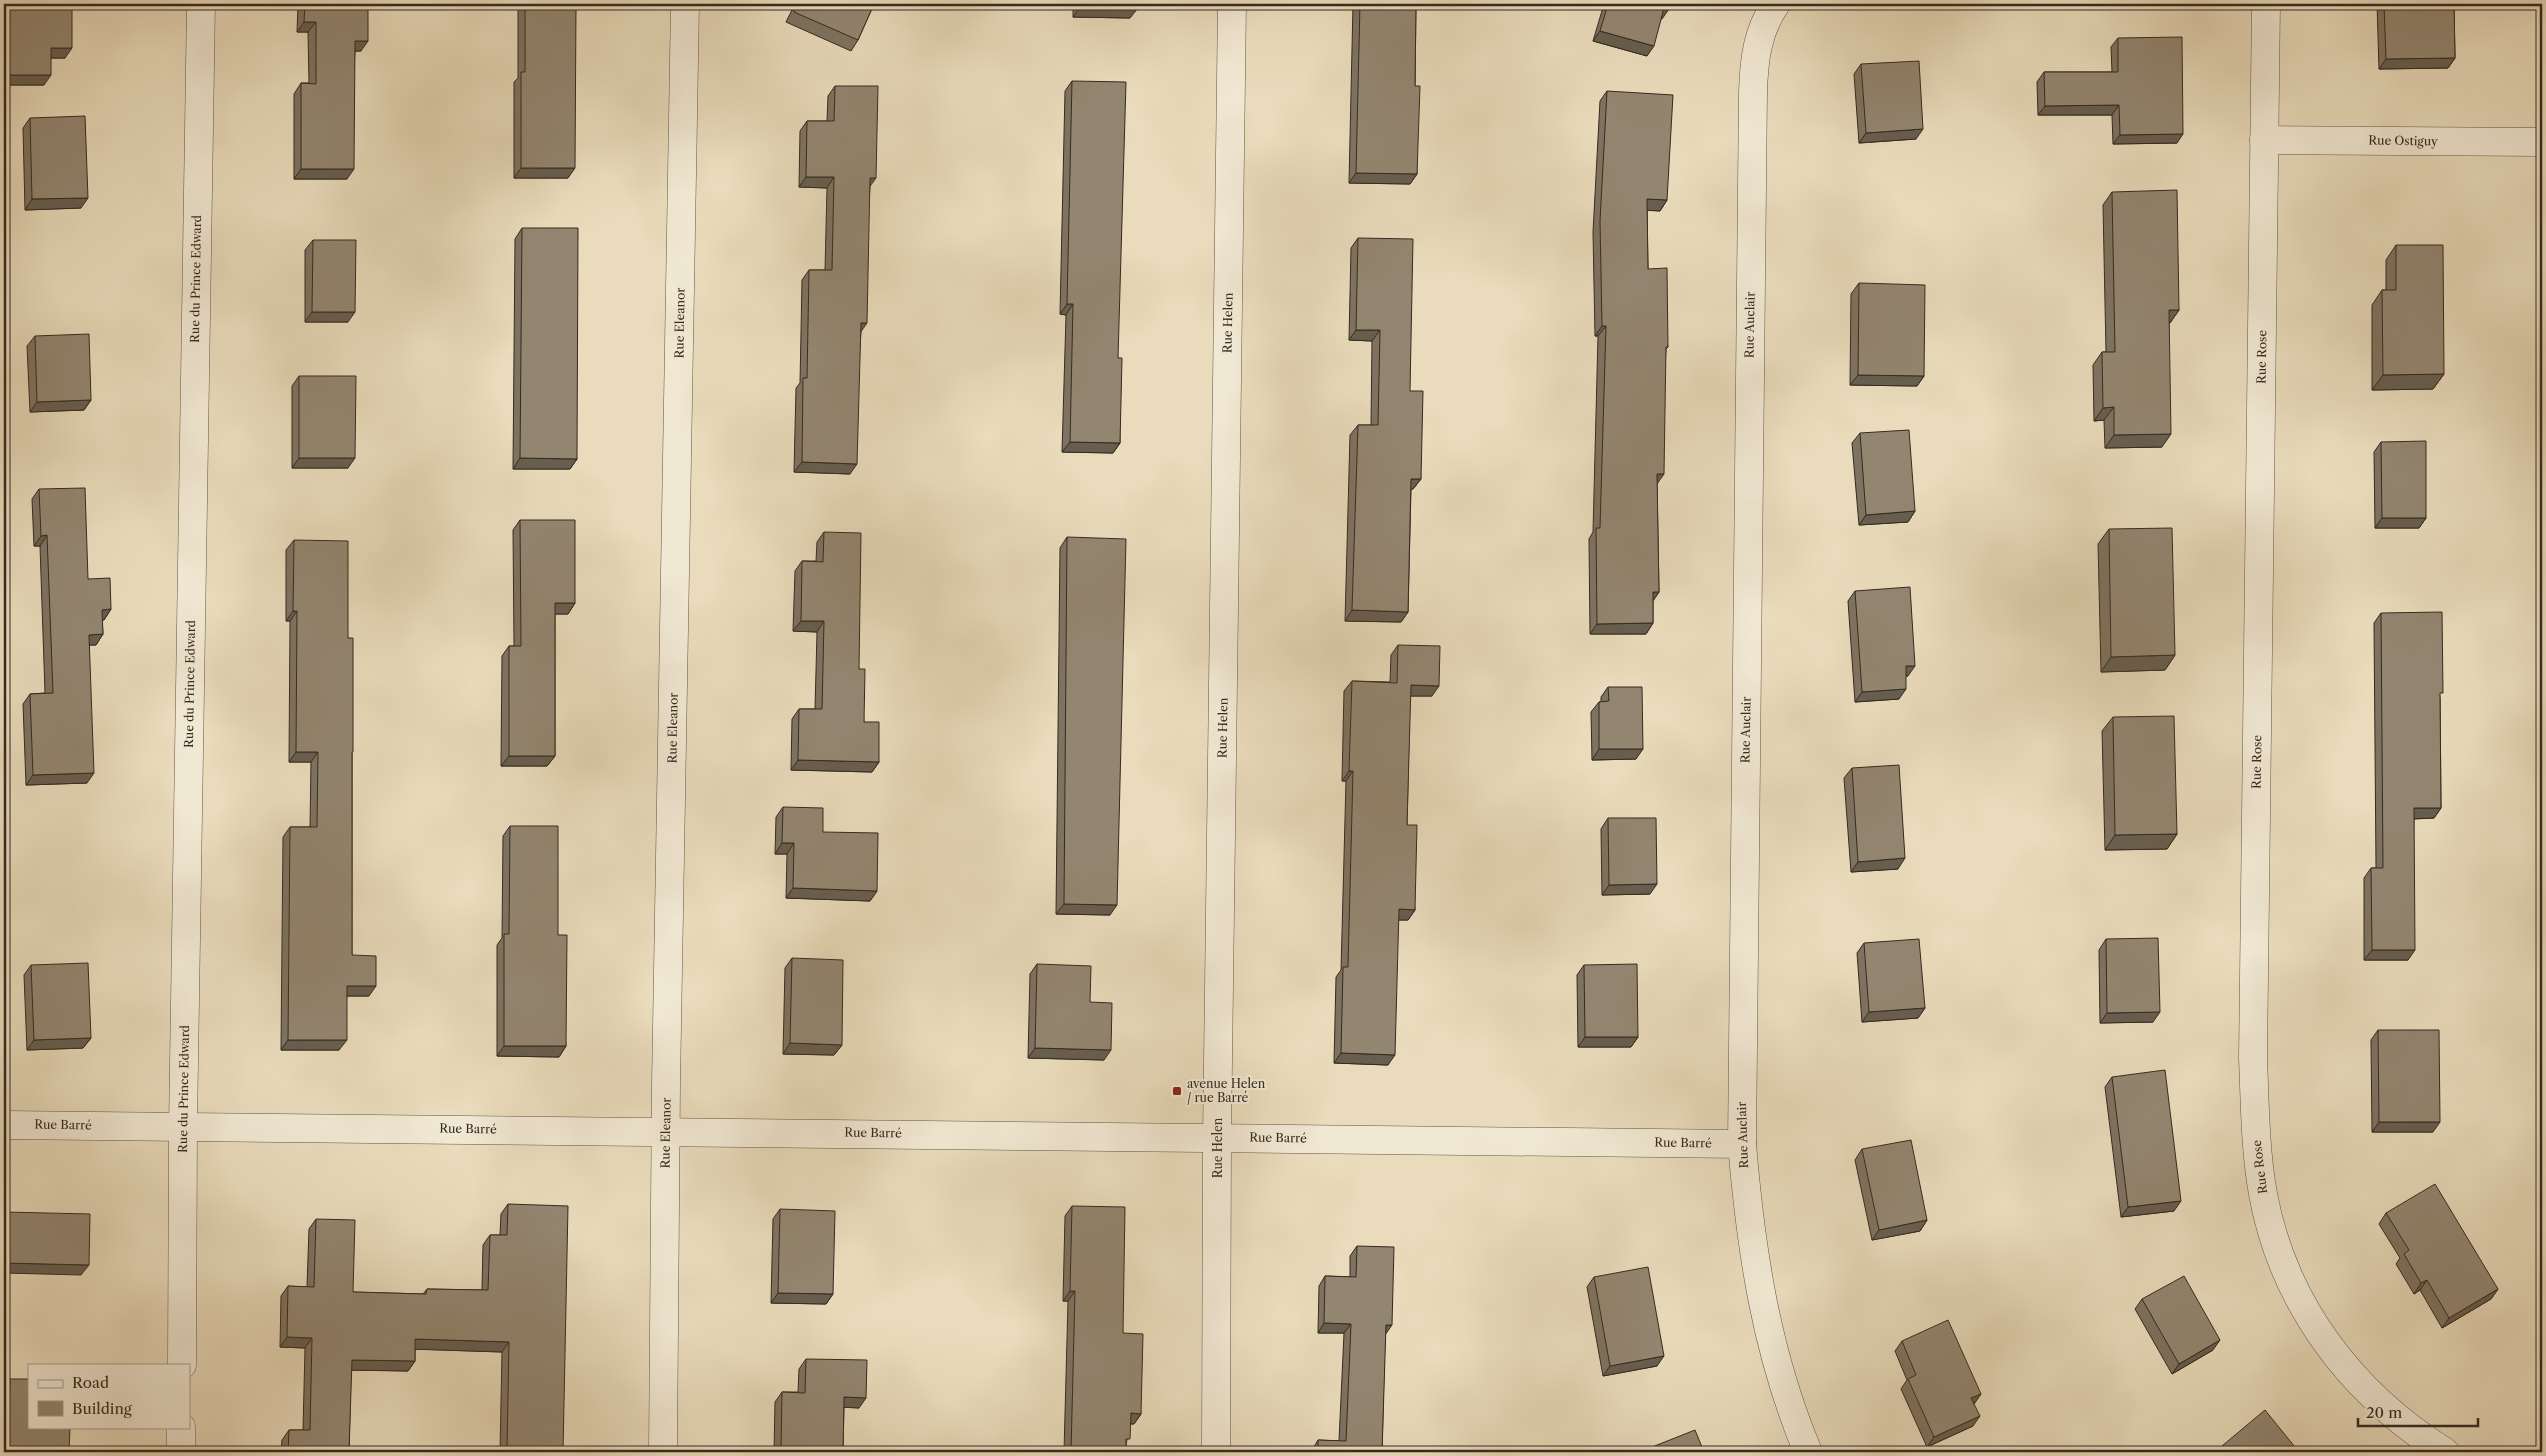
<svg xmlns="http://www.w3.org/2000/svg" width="2546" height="1456" viewBox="0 0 2546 1456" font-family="'Libre Caslon Text',serif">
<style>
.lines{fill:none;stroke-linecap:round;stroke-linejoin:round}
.minor-casing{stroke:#625648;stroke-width:29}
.minor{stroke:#f1e8d3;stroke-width:28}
.wall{fill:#7e7361;stroke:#352a21}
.shaded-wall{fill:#675e4f;stroke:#352a21}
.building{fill:#938671;stroke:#352a21}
.poi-dot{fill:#8f2418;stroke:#f1e8d3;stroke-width:2}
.labels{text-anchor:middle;stroke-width:4;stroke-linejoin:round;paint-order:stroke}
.street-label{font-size:12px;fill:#352a21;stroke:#f1e8d3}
.poi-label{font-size:12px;fill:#352a21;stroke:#f1e8d3;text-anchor:start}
</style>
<rect width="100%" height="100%" fill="#e9dbbb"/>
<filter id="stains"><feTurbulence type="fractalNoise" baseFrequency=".004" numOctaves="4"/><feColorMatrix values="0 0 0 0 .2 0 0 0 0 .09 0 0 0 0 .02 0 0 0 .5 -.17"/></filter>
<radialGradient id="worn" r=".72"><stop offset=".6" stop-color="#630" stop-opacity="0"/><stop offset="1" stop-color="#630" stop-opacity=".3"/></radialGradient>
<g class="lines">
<g class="minor-casing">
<g id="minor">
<path d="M 1776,4 C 1757,31 1754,60 1753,92 L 1742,1144 C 1751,1251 1766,1352 1808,1452"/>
<path d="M 2266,4 L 2253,1058 C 2255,1104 2255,1150 2263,1194 C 2283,1304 2352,1394 2445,1452"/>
<path d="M 2264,140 L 2542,142"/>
<path d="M 4,1125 L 1742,1144"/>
<path d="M 182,1365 L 183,1126 L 201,4"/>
<path d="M 181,1452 L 181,1427"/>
<path d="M 663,1452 L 666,1084 L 685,4"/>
<path d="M 1216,1452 L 1217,1137 L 1232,4"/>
</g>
</g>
<use href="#minor" class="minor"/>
</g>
<g class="wall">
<path d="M 4,4 L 72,4 L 65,58 L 51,58 L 44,85 L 4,85 Z"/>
<path d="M 298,4 L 360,4 L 361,51 L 355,51 L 347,179 L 294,179 L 294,94 L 301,83 L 309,83 L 308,32 L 297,32 Z"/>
<path d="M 518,4 L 576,4 L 568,178 L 514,178 L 514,82 L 518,78 Z"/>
<path d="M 795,4 L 874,4 L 858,40 L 851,51 L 786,22 Z"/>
<path d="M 1073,4 L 1138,4 L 1130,18 L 1073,17 Z"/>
<path d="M 1353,4 L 1416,4 L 1415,86 L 1417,174 L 1410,184 L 1349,183 Z"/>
<path d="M 1604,4 L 1670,4 L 1661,19 L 1647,56 L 1593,41 Z"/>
<path d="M 2377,4 L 2454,4 L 2455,58 L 2448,68 L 2379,69 Z"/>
<path d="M 2118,38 L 2177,143 L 2113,144 L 2112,115 L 2038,115 L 2037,82 L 2044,72 L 2112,72 L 2111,47 Z"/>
<path d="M 1861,64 L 1916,139 L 1859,143 L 1854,74 Z"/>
<path d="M 1072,81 L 1118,358 L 1120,443 L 1113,453 L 1062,452 L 1066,315 L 1060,314 L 1065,91 Z"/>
<path d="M 835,86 L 870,186 L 861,332 L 850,474 L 794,472 L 796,388 L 800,383 L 802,280 L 809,270 L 825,270 L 827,188 L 799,187 L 800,131 L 807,121 L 827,121 L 828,96 Z"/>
<path d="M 1607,91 L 1667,200 L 1660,211 L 1647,210 L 1648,269 L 1668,347 L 1666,349 L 1657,483 L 1659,592 L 1653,601 L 1653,623 L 1646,634 L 1590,634 L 1589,539 L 1593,532 L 1598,336 L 1595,336 L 1593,232 L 1600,101 Z"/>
<path d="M 30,118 L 81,208 L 25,210 L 23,128 Z"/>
<path d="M 2112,192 L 2179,310 L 2170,323 L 2169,323 L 2162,447 L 2105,448 L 2104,420 L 2094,421 L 2093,365 L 2102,352 L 2106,352 L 2103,205 Z"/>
<path d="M 522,228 L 577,459 L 570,469 L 513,469 L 515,239 Z"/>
<path d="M 1358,238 L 1410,391 L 1421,479 L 1413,489 L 1411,489 L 1408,612 L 1401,622 L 1345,621 L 1350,435 L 1358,425 L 1371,425 L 1372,341 L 1349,340 L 1351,248 Z"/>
<path d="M 313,240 L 348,322 L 305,322 L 305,250 Z"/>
<path d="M 2396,245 L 2444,374 L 2433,389 L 2372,390 L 2372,305 L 2382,290 L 2386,290 L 2386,260 Z"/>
<path d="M 1859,283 L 1924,376 L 1917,386 L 1850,385 L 1851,294 Z"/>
<path d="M 35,336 L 91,400 L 84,410 L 30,412 L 27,346 Z"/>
<path d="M 299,376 L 348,468 L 292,468 L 292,386 Z"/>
<path d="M 1860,433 L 1915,511 L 1908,522 L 1859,525 L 1852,443 Z"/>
<path d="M 2381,442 L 2426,518 L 2419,528 L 2375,528 L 2374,452 Z"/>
<path d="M 39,489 L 88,579 L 111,609 L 104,620 L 102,620 L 103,634 L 96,645 L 89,645 L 87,783 L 26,785 L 23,704 L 30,694 L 45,693 L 40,546 L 34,546 L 32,499 Z"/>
<path d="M 520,520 L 575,603 L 568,614 L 555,614 L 555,756 L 547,766 L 501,766 L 502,656 L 509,646 L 514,646 L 513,530 Z"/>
<path d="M 2109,529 L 2175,655 L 2165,670 L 2101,672 L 2098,544 Z"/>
<path d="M 824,532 L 859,669 L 864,722 L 879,762 L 872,772 L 791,770 L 792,719 L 799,709 L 815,709 L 817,632 L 793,631 L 795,571 L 802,561 L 816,561 L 817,542 Z"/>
<path d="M 1067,537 L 1110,915 L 1056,914 L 1060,548 Z"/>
<path d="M 294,540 L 348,638 L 352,755 L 352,955 L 369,996 L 347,996 L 339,1050 L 281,1050 L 283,837 L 290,827 L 310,827 L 311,762 L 289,762 L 290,621 L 286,621 L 286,550 Z"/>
<path d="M 1855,591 L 1908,676 L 1906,676 L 1899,699 L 1855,702 L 1848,601 Z"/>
<path d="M 2381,613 L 2440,697 L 2441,808 L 2434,818 L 2414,819 L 2408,960 L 2364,960 L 2364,878 L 2371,868 L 2376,868 L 2374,623 Z"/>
<path d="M 1398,645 L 1432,696 L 1410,696 L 1407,825 L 1415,910 L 1408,920 L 1398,920 L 1388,1065 L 1334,1063 L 1336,977 L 1341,970 L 1346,781 L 1342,781 L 1344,691 L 1352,681 L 1390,682 L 1391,655 Z"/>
<path d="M 1608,687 L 1636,759 L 1592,760 L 1591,712 L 1599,702 L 1601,702 L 1601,697 Z"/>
<path d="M 2113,717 L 2177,834 L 2167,849 L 2105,850 L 2102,731 Z"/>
<path d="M 1852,768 L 1898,869 L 1851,872 L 1844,778 Z"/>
<path d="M 783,807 L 823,832 L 877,891 L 870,901 L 786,898 L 787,854 L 775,854 L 776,817 Z"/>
<path d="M 1608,818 L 1650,894 L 1602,895 L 1601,829 Z"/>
<path d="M 510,826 L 558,935 L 566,1046 L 559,1057 L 497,1056 L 497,945 L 502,938 L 503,836 Z"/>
<path d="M 2106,939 L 2153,1022 L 2100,1023 L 2099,950 Z"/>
<path d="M 1864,943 L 1925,1008 L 1918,1018 L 1862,1022 L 1857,953 Z"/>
<path d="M 792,958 L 842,1045 L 834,1055 L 783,1054 L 785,968 Z"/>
<path d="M 1037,964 L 1090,1002 L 1104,1060 L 1028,1058 L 1030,974 Z"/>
<path d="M 31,965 L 91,1038 L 83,1048 L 27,1050 L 24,975 Z"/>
<path d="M 1584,965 L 1638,1037 L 1631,1047 L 1578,1047 L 1577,975 Z"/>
<path d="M 2378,1030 L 2433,1132 L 2372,1132 L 2371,1040 Z"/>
<path d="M 2112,1077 L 2174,1211 L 2121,1217 L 2105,1087 Z"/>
<path d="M 1862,1149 L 1927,1220 L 1920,1231 L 1872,1240 L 1855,1160 Z"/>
<path d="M 508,1204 L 563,1452 L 500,1452 L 502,1352 L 415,1349 L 415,1361 L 408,1371 L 351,1370 L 349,1452 L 281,1452 L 282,1440 L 289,1430 L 303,1430 L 305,1348 L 280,1347 L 281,1296 L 288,1286 L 307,1287 L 309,1229 L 316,1219 L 353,1292 L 423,1294 L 427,1289 L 482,1290 L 483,1245 L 490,1235 L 500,1235 L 501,1214 Z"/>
<path d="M 1072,1206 L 1123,1333 L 1141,1414 L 1134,1424 L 1130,1424 L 1126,1445 L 1126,1452 L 1064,1452 L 1068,1301 L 1063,1301 L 1065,1216 Z"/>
<path d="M 780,1209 L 833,1294 L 826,1304 L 771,1303 L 773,1219 Z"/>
<path d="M 2386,1213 L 2498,1289 L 2491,1299 L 2442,1328 L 2420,1290 L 2414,1294 L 2396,1264 L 2400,1258 L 2379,1224 Z"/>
<path d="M 1357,1246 L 1385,1335 L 1382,1452 L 1312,1452 L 1312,1450 L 1318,1440 L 1339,1441 L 1344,1333 L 1318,1333 L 1319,1286 L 1325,1276 L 1350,1277 L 1350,1256 Z"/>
<path d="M 1594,1277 L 1657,1366 L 1603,1376 L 1587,1287 Z"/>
<path d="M 2142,1299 L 2213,1350 L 2172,1374 L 2135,1309 Z"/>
<path d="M 1902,1341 L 1981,1394 L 1974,1404 L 1973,1426 L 1927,1447 L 1901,1389 L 1907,1380 L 1895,1351 Z"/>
<path d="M 806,1359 L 859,1408 L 844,1407 L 843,1452 L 774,1452 L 775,1402 L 782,1392 L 798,1392 L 799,1369 Z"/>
<path d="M 10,1379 L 69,1452 L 4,1452 L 4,1388 Z"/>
<path d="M 2222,1446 L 2299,1452 L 2218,1452 Z"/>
</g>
<g class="shaded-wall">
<path d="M 1080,7 L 1138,8 L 1130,18 L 1073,17 Z"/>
<path d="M 1664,8 L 1669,9 L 1662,19 L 1657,18 Z"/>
<path d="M 304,22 L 316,22 L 308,32 L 297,32 Z"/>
<path d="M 1600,31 L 1654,46 L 1647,56 L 1593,41 Z"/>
<path d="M 355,41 L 368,41 L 361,51 L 348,51 Z"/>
<path d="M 51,48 L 72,48 L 65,58 L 44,58 Z"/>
<path d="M 2455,58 L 2448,68 L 2379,69 L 2386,59 Z"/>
<path d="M 9,75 L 51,75 L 44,85 L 4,85 L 4,82 Z"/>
<path d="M 2119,105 L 2112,115 L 2038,115 L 2045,106 Z"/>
<path d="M 1923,129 L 1916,139 L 1859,143 L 1866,133 Z"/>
<path d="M 2183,134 L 2177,143 L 2113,144 L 2120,135 Z"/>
<path d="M 521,168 L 575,168 L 568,178 L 514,178 Z"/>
<path d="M 301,169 L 354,169 L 347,179 L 294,179 Z"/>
<path d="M 1356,173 L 1417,174 L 1410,184 L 1349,183 Z"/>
<path d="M 806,177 L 834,177 L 827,188 L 799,187 Z"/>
<path d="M 870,178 L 876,178 L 868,189 Z"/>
<path d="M 88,198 L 81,208 L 25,210 L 32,199 Z"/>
<path d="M 1647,199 L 1667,200 L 1660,211 L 1639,210 Z"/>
<path d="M 1067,304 L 1073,304 L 1066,315 L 1060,314 Z"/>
<path d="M 2169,310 L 2179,310 L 2170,323 L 2160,323 Z"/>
<path d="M 312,312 L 355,312 L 348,322 L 305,322 Z"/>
<path d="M 861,323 L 867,323 L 860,333 Z"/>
<path d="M 1602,326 L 1606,326 L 1598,336 L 1595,336 Z"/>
<path d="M 1356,330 L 1380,330 L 1372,341 L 1349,340 Z"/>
<path d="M 2444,374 L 2433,389 L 2372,390 L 2383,375 Z"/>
<path d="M 1858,375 L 1924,376 L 1917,386 L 1850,385 Z"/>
<path d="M 91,400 L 84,410 L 30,412 L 37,402 Z"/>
<path d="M 2114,407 L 2104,420 L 2094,421 L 2103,408 Z"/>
<path d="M 2171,434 L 2162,447 L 2105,448 L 2114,435 Z"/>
<path d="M 1070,442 L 1120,443 L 1113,453 L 1062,452 Z"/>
<path d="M 299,458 L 355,458 L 348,468 L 292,468 Z"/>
<path d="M 520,458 L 577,459 L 570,469 L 513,469 Z"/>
<path d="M 802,462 L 857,464 L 850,474 L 794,472 Z"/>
<path d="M 1657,474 L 1664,474 L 1657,484 Z"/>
<path d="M 1411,479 L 1421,479 L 1413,489 L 1404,489 Z"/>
<path d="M 1915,511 L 1908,522 L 1859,525 L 1866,515 Z"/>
<path d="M 2382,518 L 2426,518 L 2419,528 L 2375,528 Z"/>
<path d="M 47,535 L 40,546 L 34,546 L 41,536 Z"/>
<path d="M 1653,592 L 1659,592 L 1652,602 Z"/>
<path d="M 555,603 L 575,603 L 568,614 L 548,614 Z"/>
<path d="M 111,609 L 104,620 L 95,620 L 102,610 Z"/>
<path d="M 1352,610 L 1408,612 L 1401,622 L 1345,621 Z"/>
<path d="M 293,611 L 297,611 L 290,621 L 286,621 Z"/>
<path d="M 801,621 L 824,621 L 817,632 L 793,631 Z"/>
<path d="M 1653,623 L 1646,634 L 1590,634 L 1597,624 Z"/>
<path d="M 103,634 L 96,645 L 82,645 L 89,635 Z"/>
<path d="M 2175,655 L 2165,670 L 2101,672 L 2111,657 Z"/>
<path d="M 1906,666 L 1915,666 L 1908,676 L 1899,676 Z"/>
<path d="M 1411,685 L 1439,686 L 1432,696 L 1404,696 Z"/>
<path d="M 1906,689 L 1899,699 L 1855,702 L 1862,692 Z"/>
<path d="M 1599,749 L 1643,749 L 1636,759 L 1592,760 Z"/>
<path d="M 296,752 L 318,752 L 311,762 L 289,762 Z"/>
<path d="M 509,756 L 555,756 L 547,766 L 501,766 Z"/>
<path d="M 798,760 L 879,762 L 872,772 L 791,770 Z"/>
<path d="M 1349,771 L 1353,771 L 1346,781 L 1342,781 Z"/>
<path d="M 94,773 L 87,783 L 26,785 L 33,775 Z"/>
<path d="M 2414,808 L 2441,808 L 2434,818 L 2407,819 Z"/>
<path d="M 2177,834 L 2167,849 L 2105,850 L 2115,835 Z"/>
<path d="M 782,843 L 794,843 L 787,854 L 775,854 Z"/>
<path d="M 1905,858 L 1898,869 L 1851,872 L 1858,862 Z"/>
<path d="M 1657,884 L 1650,894 L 1602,895 L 1609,885 Z"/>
<path d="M 793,888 L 877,891 L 870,901 L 786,898 Z"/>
<path d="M 1064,904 L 1117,905 L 1110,915 L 1056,914 Z"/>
<path d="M 1399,909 L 1415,910 L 1408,920 L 1391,920 Z"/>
<path d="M 2372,950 L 2415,950 L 2408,960 L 2364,960 Z"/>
<path d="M 347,986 L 376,986 L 369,996 L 340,996 Z"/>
<path d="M 1925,1008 L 1918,1018 L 1862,1022 L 1869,1012 Z"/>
<path d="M 2160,1012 L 2153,1022 L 2100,1023 L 2107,1013 Z"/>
<path d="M 1585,1037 L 1638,1037 L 1631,1047 L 1578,1047 Z"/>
<path d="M 91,1038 L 83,1048 L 27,1050 L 34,1040 Z"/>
<path d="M 288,1040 L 347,1040 L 339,1050 L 281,1050 Z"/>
<path d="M 790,1043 L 842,1045 L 834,1055 L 783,1054 Z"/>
<path d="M 504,1046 L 566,1046 L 559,1057 L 497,1056 Z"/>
<path d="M 1035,1048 L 1111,1050 L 1104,1060 L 1028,1058 Z"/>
<path d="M 1341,1053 L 1395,1055 L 1388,1065 L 1334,1063 Z"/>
<path d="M 2379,1122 L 2440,1122 L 2433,1132 L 2372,1132 Z"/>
<path d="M 2181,1201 L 2174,1211 L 2121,1217 L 2128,1207 Z"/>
<path d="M 1927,1220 L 1920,1231 L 1872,1240 L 1879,1230 Z"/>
<path d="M 4,1263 L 89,1265 L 81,1275 L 4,1273 Z"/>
<path d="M 2427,1280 L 2420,1290 L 2414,1294 L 2421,1283 Z"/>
<path d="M 2498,1289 L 2491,1299 L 2442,1328 L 2449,1318 Z"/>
<path d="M 1070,1291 L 1075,1291 L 1068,1301 L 1063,1301 Z"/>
<path d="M 778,1293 L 833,1294 L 826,1304 L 771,1303 Z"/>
<path d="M 1324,1323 L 1351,1324 L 1344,1333 L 1318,1333 Z"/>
<path d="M 1386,1325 L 1392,1325 L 1385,1335 Z"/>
<path d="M 287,1337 L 312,1338 L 305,1348 L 280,1347 Z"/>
<path d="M 415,1339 L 509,1342 L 502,1352 L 408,1349 Z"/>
<path d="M 2220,1340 L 2213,1350 L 2172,1374 L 2179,1364 Z"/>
<path d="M 1664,1356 L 1657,1366 L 1603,1376 L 1610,1366 Z"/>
<path d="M 352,1360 L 415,1361 L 408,1371 L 345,1370 Z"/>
<path d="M 1981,1394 L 1974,1404 L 1971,1398 Z"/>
<path d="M 844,1397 L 866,1398 L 859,1408 L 837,1407 Z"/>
<path d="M 1131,1413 L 1141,1414 L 1134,1424 L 1124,1423 Z"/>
<path d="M 1980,1416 L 1973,1426 L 1927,1447 L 1934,1437 Z"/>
</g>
<g class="building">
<path d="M 9,4 L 72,4 L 72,48 L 51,48 L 51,75 L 9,75 Z"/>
<path d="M 305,4 L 360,4 L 360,9 L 368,9 L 368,41 L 355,41 L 354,169 L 301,169 L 301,83 L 316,84 L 316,22 L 304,22 Z"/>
<path d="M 525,4 L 576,4 L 575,168 L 521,168 L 521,72 L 525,72 Z"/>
<path d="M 797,4 L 874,4 L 858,40 L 794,12 Z"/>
<path d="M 1080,4 L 1138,4 L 1138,8 L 1080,7 Z"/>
<path d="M 1360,4 L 1416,4 L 1415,86 L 1420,86 L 1417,174 L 1356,173 Z"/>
<path d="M 1608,4 L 1670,4 L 1669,9 L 1664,8 L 1654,46 L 1600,31 Z"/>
<path d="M 2384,4 L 2454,4 L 2455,58 L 2386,59 Z"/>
<path d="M 2182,37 L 2183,134 L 2120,135 L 2119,105 L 2045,106 L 2044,72 L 2118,72 L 2118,38 Z"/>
<path d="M 1919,61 L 1923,129 L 1866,133 L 1861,64 Z"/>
<path d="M 1072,81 L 1126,82 L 1118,358 L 1122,358 L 1120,443 L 1070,442 L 1073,304 L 1067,304 Z"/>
<path d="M 835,86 L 878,86 L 876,178 L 870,178 L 867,323 L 861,323 L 857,464 L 802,462 L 803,378 L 807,378 L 809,270 L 832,270 L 834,177 L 806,177 L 807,121 L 834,121 Z"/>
<path d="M 1607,91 L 1673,95 L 1667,200 L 1647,199 L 1648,269 L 1667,268 L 1668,347 L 1666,347 L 1664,474 L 1657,474 L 1659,592 L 1653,592 L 1653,623 L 1597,624 L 1596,528 L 1600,528 L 1606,326 L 1602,326 L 1600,221 Z"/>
<path d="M 85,116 L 88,198 L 32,199 L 30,118 Z"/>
<path d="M 2177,190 L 2179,310 L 2169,310 L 2171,434 L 2114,435 L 2114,407 L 2103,408 L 2102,352 L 2115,352 L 2112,192 Z"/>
<path d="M 522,228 L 578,228 L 577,459 L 520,458 Z"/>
<path d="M 1358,238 L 1413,239 L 1410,391 L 1423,391 L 1421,479 L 1411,479 L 1408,612 L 1352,610 L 1358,425 L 1378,425 L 1380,330 L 1356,330 Z"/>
<path d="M 313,240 L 356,240 L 355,312 L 312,312 Z"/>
<path d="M 2396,245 L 2443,245 L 2444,374 L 2383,375 L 2382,290 L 2396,290 Z"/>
<path d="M 1859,283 L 1925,285 L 1924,376 L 1858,375 Z"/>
<path d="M 89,334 L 91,400 L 37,402 L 35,336 Z"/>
<path d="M 299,376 L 356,376 L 355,458 L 299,458 Z"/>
<path d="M 1909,430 L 1915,511 L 1866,515 L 1860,433 Z"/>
<path d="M 2426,441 L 2426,518 L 2382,518 L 2381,442 Z"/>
<path d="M 85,488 L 88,579 L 110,578 L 111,609 L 102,610 L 103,634 L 89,635 L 94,773 L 33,775 L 30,694 L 53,693 L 47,535 L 41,536 L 39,489 Z"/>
<path d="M 520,520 L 575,520 L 575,603 L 555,603 L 555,756 L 509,756 L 509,646 L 521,646 Z"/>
<path d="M 2172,528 L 2175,655 L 2111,657 L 2109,529 Z"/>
<path d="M 824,532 L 861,533 L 859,669 L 865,669 L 864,722 L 879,722 L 879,762 L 798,760 L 799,709 L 822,709 L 824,621 L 801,621 L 802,561 L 823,562 Z"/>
<path d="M 1067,537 L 1126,539 L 1117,905 L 1064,904 Z"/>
<path d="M 294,540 L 348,541 L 348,638 L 353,638 L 353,752 L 352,752 L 352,955 L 376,956 L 376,986 L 347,986 L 347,1040 L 288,1040 L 290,827 L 317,827 L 318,752 L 296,752 L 297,611 L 293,611 Z"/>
<path d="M 1910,587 L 1915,666 L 1906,666 L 1906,689 L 1862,692 L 1855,591 Z"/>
<path d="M 2442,612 L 2443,693 L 2440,693 L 2441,808 L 2414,808 L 2415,950 L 2372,950 L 2371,868 L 2383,868 L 2381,613 Z"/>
<path d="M 1398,645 L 1440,646 L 1439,686 L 1411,685 L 1407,825 L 1417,825 L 1415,910 L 1399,909 L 1395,1055 L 1341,1053 L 1343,967 L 1348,967 L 1353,771 L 1349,771 L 1352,681 L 1397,683 Z"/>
<path d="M 1608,687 L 1642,687 L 1643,749 L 1599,749 L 1599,702 L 1609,701 Z"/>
<path d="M 2174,716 L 2177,834 L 2115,835 L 2113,717 Z"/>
<path d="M 1899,765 L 1905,858 L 1858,862 L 1852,768 Z"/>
<path d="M 783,807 L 823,808 L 823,832 L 878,833 L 877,891 L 793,888 L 794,843 L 782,843 Z"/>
<path d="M 1608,818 L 1656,818 L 1657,884 L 1609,885 Z"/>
<path d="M 510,826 L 558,826 L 558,935 L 567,935 L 566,1046 L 504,1046 L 504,934 L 509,934 Z"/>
<path d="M 2158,938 L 2160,1012 L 2107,1013 L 2106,939 Z"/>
<path d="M 1919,939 L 1925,1008 L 1869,1012 L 1864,943 Z"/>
<path d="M 792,958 L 843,960 L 842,1045 L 790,1043 Z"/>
<path d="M 88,963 L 91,1038 L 34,1040 L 31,965 Z"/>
<path d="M 1037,964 L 1091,966 L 1090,1002 L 1112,1003 L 1111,1050 L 1035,1048 Z"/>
<path d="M 1637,964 L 1638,1037 L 1585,1037 L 1584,965 Z"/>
<path d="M 2378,1030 L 2439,1030 L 2440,1122 L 2379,1122 Z"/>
<path d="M 2165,1070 L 2181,1201 L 2128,1207 L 2112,1077 Z"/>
<path d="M 1911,1140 L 1927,1220 L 1879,1230 L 1862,1149 Z"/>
<path d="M 2435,1184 L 2498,1289 L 2449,1318 L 2427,1280 L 2421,1283 L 2404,1254 L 2409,1250 L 2386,1213 Z"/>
<path d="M 508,1204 L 568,1206 L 563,1452 L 507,1452 L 509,1342 L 415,1339 L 415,1361 L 352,1360 L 349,1452 L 288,1452 L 289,1430 L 310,1430 L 312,1338 L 287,1337 L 288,1286 L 314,1287 L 316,1219 L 355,1220 L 353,1292 L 426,1294 L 427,1289 L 488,1290 L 490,1235 L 507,1235 Z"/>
<path d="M 1072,1206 L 1125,1207 L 1123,1333 L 1143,1334 L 1141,1414 L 1131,1413 L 1130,1439 L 1126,1439 L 1126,1452 L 1071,1452 L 1075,1291 L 1070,1291 Z"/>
<path d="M 780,1209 L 835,1211 L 833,1294 L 778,1293 Z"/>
<path d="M 4,1212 L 90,1214 L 89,1265 L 4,1263 Z"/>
<path d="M 1357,1246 L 1394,1247 L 1392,1325 L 1386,1325 L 1382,1452 L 1318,1452 L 1318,1440 L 1346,1441 L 1351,1324 L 1324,1323 L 1325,1276 L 1356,1277 Z"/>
<path d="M 1648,1267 L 1664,1356 L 1610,1366 L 1594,1277 Z"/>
<path d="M 2184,1276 L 2220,1340 L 2179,1364 L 2142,1299 Z"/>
<path d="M 1948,1320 L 1981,1394 L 1971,1398 L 1980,1416 L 1934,1437 L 1908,1379 L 1916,1375 L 1902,1341 Z"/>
<path d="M 806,1359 L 867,1360 L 866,1398 L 844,1397 L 843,1452 L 806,1452 L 781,1451 L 782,1392 L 805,1393 Z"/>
<path d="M 10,1379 L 29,1379 L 29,1427 L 70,1427 L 69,1452 L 8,1452 Z"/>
<path d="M 2265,1410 L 2299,1452 L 2228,1452 L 2222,1446 Z"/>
<path d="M 1695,1430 L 1704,1452 L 1642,1452 L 1642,1451 Z"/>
</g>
<rect class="poi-dot" x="1172" y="1086" width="10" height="10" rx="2.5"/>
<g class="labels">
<g class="street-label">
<text transform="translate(2403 141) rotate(1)" y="4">Rue Ostiguy</text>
<text transform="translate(196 279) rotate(-89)" y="4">Rue du Prince Edward</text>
<text transform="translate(680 323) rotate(-89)" y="4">Rue Eleanor</text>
<text transform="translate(1228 323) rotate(-89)" y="4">Rue Helen</text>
<text transform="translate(1750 325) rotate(-89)" y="4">Rue Auclair</text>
<text transform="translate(2262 357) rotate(-89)" y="4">Rue Rose</text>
<text transform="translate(190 684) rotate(-89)" y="4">Rue du Prince Edward</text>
<text transform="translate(673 728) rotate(-89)" y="4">Rue Eleanor</text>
<text transform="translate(1223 728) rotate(-89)" y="4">Rue Helen</text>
<text transform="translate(1746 730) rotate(-89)" y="4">Rue Auclair</text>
<text transform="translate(2257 762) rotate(-89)" y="4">Rue Rose</text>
<text transform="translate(184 1089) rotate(-89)" y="4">Rue du Prince Edward</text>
<text transform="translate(63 1125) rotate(1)" y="4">Rue Barré</text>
<text transform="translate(468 1129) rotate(1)" y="4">Rue Barré</text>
<text transform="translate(666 1133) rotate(-89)" y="4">Rue Eleanor</text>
<text transform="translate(873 1133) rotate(1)" y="4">Rue Barré</text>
<text transform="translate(1743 1135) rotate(-92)" y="4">Rue Auclair</text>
<text transform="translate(1278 1138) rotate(1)" y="4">Rue Barré</text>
<text transform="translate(1683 1143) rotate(1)" y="4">Rue Barré</text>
<text transform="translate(1218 1148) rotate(-90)" y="4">Rue Helen</text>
<text transform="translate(2260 1167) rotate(-97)" y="4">Rue Rose</text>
</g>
<g class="poi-label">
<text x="1187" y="1088">avenue Helen<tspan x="1187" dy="14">/ rue Barré</tspan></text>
</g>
</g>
<rect width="2546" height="1456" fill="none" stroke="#e9dbbb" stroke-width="20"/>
<rect x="5" y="5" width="2536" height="1446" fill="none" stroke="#352a21" stroke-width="2.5"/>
<rect x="10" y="10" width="2526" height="1436" fill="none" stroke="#352a21"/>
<rect x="28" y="1364" width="162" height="65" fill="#f1e8d3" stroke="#a69c8c"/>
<rect x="38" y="1380" width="25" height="8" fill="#f1e8d3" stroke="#a69c8c"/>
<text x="72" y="1388" font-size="15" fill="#352a21">Road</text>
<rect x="38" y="1401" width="25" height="15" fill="#938671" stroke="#a69c8c"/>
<text x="72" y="1414" font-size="15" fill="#352a21">Building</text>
<path d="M2358 1418v8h120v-8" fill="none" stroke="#352a21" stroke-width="2.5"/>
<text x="2366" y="1418" font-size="15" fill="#352a21" stroke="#f1e8d3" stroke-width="4" paint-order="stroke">20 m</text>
<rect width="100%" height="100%" filter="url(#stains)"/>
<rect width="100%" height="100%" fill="url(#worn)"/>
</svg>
